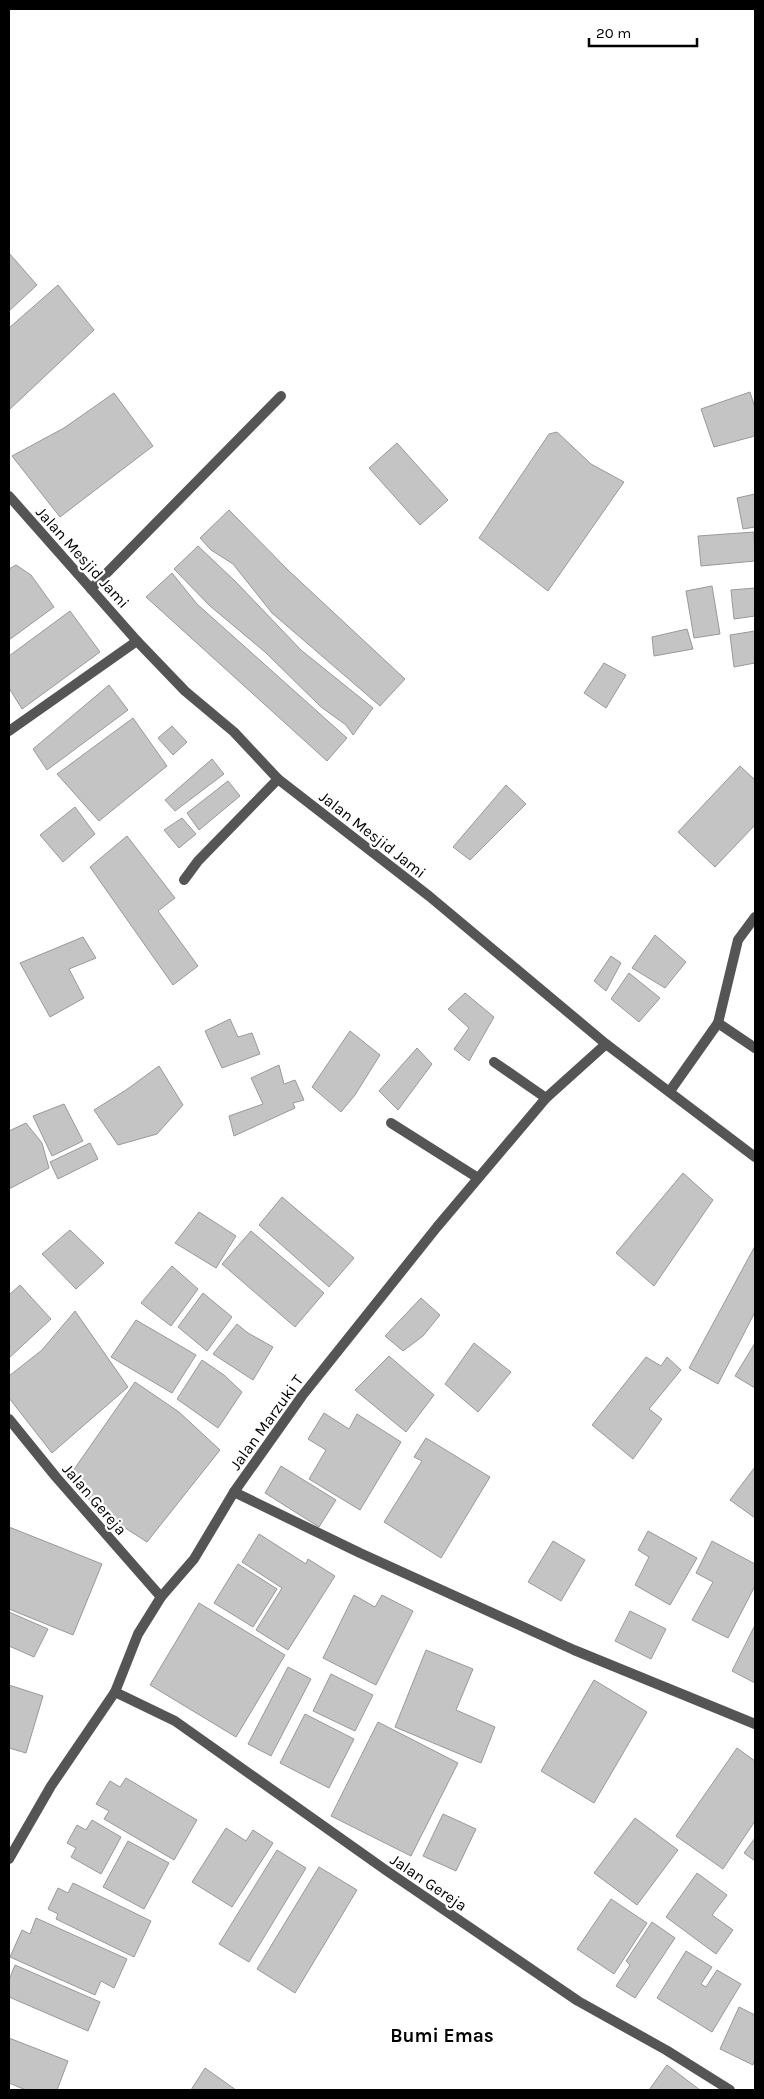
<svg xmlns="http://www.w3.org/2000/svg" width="764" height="2099" viewBox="0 0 764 2099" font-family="Karla,sans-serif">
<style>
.building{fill:#c4c4c4;stroke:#999}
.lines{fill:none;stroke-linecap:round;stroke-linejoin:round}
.lane{stroke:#555;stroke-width:10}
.street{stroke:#555;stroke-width:10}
.labels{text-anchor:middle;stroke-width:4.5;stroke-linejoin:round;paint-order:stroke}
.street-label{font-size:16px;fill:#000;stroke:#fff}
.quarter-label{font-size:19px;font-weight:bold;fill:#000;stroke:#fff}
</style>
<rect width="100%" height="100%" fill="#fff"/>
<g class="building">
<path d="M 9,253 L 37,285 L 9,311 Z"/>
<path d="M 58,285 L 94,330 L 9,410 L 9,328 Z"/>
<path d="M 750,392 L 755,408 L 755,436 L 714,447 L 701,409 Z"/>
<path d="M 114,393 L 153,446 L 60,517 L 12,456 L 64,428 Z"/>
<path d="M 557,432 L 591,464 L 624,482 L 548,591 L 479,538 L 549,434 Z"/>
<path d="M 397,443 L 448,500 L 420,525 L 369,468 Z"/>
<path d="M 755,494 L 755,527 L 743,529 L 737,498 Z"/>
<path d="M 229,510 L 289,571 L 405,679 L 380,706 L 272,613 L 233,564 L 211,550 L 200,538 Z"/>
<path d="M 754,532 L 755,561 L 701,566 L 698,536 Z"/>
<path d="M 198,546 L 236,582 L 301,650 L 373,708 L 353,735 L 346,725 L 321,707 L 265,652 L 210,606 L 174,569 Z"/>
<path d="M 16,565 L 31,575 L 54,607 L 9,640 L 9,569 Z"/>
<path d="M 172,573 L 197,604 L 347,738 L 327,761 L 146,597 Z"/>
<path d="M 712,586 L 720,634 L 694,638 L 686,591 Z"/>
<path d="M 755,588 L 755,616 L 734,619 L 731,590 Z"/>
<path d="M 70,611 L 100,652 L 22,709 L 9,688 L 9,656 Z"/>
<path d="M 687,629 L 693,649 L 654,656 L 652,637 Z"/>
<path d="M 755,631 L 755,663 L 734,667 L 730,635 Z"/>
<path d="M 604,663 L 626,675 L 606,708 L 584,693 Z"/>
<path d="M 109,685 L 128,710 L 47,770 L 33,749 Z"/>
<path d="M 133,718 L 167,766 L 99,821 L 57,774 Z"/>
<path d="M 172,726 L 187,742 L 173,755 L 158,738 Z"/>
<path d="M 212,759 L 224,774 L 175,811 L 165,800 Z"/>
<path d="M 740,766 L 755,780 L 755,825 L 715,867 L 678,832 Z"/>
<path d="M 228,781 L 240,796 L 199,830 L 187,813 Z"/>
<path d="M 506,785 L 526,804 L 470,860 L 453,847 Z"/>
<path d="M 75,807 L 95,834 L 63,862 L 40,835 Z"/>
<path d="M 182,818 L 196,834 L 179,848 L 164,830 Z"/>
<path d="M 127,836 L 175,898 L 158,911 L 198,966 L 173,985 L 90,867 Z"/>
<path d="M 655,935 L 686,962 L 665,988 L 632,968 Z"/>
<path d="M 83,937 L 96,958 L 69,969 L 84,998 L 50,1017 L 20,963 Z"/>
<path d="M 611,956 L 621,963 L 606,991 L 594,981 Z"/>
<path d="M 629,973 L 660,998 L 639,1022 L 611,999 Z"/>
<path d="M 465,993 L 494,1017 L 469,1061 L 454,1049 L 469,1028 L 448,1009 Z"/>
<path d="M 230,1019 L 238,1037 L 252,1033 L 260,1054 L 222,1068 L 205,1031 Z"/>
<path d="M 350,1031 L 380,1055 L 355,1095 L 341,1112 L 312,1087 Z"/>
<path d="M 417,1048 L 432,1064 L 398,1110 L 379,1091 Z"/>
<path d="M 279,1065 L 284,1084 L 295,1080 L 304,1100 L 293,1103 L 295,1108 L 234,1136 L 229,1116 L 263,1104 L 251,1078 Z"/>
<path d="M 159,1066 L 183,1105 L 157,1134 L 118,1145 L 94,1110 L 126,1090 Z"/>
<path d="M 64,1104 L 83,1141 L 52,1156 L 33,1116 Z"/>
<path d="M 26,1123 L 42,1143 L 49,1168 L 9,1189 L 9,1131 Z"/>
<path d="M 90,1143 L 98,1159 L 58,1179 L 50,1162 Z"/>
<path d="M 683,1173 L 713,1200 L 654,1286 L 616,1253 Z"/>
<path d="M 282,1197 L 354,1258 L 329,1287 L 259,1225 Z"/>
<path d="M 199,1212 L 236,1236 L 216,1268 L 175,1243 Z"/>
<path d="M 70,1230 L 104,1263 L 76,1289 L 42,1254 Z"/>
<path d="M 251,1231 L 324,1293 L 295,1327 L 222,1264 Z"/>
<path d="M 755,1246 L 755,1312 L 718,1384 L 689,1368 Z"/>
<path d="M 172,1266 L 198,1289 L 171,1326 L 141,1303 Z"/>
<path d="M 20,1285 L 51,1319 L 9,1358 L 9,1295 Z"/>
<path d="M 203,1293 L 232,1317 L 207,1351 L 178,1327 Z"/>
<path d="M 421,1298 L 440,1315 L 423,1336 L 403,1351 L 385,1336 Z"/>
<path d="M 75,1311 L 128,1387 L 52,1453 L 9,1398 L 9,1376 L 42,1350 Z"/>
<path d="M 136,1320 L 196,1355 L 172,1393 L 111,1357 Z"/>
<path d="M 237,1324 L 248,1333 L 273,1347 L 253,1380 L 213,1354 Z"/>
<path d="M 474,1343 L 511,1372 L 478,1412 L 445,1384 Z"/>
<path d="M 755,1343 L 755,1388 L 735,1376 Z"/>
<path d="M 389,1356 L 434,1395 L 406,1432 L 355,1390 Z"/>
<path d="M 646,1357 L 661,1366 L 667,1357 L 681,1370 L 649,1409 L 662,1419 L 633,1459 L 592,1425 Z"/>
<path d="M 202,1360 L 224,1375 L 242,1392 L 218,1428 L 177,1399 Z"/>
<path d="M 135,1382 L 179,1412 L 220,1450 L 147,1542 L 102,1513 L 68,1478 Z"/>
<path d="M 324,1413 L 349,1429 L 357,1414 L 401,1442 L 360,1510 L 309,1479 L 326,1450 L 308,1439 Z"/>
<path d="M 426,1438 L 490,1477 L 441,1558 L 384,1522 L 422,1461 L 414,1457 Z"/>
<path d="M 281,1466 L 336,1500 L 319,1527 L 265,1493 Z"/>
<path d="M 755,1467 L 755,1518 L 730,1500 Z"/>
<path d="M 9,1527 L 102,1564 L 73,1635 L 9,1609 Z"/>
<path d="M 648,1531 L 697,1558 L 670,1605 L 635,1585 L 649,1557 L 638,1550 Z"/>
<path d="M 259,1534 L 306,1564 L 308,1559 L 335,1576 L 288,1650 L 256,1630 L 282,1588 L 242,1562 Z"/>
<path d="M 553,1541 L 585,1560 L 561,1601 L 528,1582 Z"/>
<path d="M 712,1541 L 755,1564 L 755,1586 L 728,1638 L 692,1620 L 713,1582 L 696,1573 Z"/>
<path d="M 238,1564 L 277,1589 L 253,1627 L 214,1603 Z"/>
<path d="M 354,1595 L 375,1607 L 382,1595 L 413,1611 L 376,1685 L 323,1658 Z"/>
<path d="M 199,1603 L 285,1655 L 236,1737 L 150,1685 Z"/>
<path d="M 630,1611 L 666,1629 L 651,1659 L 615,1641 Z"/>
<path d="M 9,1612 L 48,1629 L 34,1657 L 9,1646 Z"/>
<path d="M 755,1625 L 755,1683 L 732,1671 Z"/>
<path d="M 426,1650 L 473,1669 L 456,1710 L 495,1727 L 481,1763 L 395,1727 Z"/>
<path d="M 288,1667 L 311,1679 L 271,1756 L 248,1744 Z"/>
<path d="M 331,1674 L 373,1695 L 355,1731 L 313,1711 Z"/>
<path d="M 594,1680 L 647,1712 L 594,1803 L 541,1771 Z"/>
<path d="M 9,1685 L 43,1696 L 26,1753 L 9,1748 Z"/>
<path d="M 305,1714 L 354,1739 L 329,1788 L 280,1763 Z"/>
<path d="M 378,1722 L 458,1763 L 411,1856 L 331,1816 Z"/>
<path d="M 737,1748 L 755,1761 L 755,1821 L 723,1869 L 676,1836 Z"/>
<path d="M 126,1778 L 197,1820 L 174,1860 L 104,1819 L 109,1811 L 96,1804 L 110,1781 L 120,1787 Z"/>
<path d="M 443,1814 L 476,1829 L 456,1871 L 423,1856 Z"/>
<path d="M 635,1818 L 678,1850 L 637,1905 L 594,1873 Z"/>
<path d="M 92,1820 L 121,1837 L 101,1874 L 71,1857 L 76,1848 L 67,1843 L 77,1825 L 86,1830 Z"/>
<path d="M 226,1828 L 246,1841 L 253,1830 L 273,1843 L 232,1907 L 192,1882 Z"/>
<path d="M 755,1838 L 755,1861 L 744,1853 Z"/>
<path d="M 128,1841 L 169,1863 L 144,1909 L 103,1887 Z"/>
<path d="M 277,1850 L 306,1868 L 249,1962 L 219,1944 Z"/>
<path d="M 319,1867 L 357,1890 L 295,1993 L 257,1969 Z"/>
<path d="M 697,1873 L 727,1895 L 712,1915 L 733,1930 L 716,1954 L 666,1917 Z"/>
<path d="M 73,1883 L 151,1921 L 134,1957 L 56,1919 L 58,1914 L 48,1909 L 58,1888 L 68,1893 Z"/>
<path d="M 611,1899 L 647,1923 L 614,1974 L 577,1949 Z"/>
<path d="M 36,1918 L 127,1959 L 114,1988 L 101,1981 L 95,1995 L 10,1957 L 22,1930 L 30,1934 Z"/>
<path d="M 652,1922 L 675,1938 L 635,1998 L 616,1986 L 630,1965 L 626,1961 Z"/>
<path d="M 686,1951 L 712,1967 L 701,1984 L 706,1987 L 717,1970 L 741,1984 L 712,2032 L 657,1998 Z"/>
<path d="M 15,1965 L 100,2002 L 88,2031 L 9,1997 L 9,1980 Z"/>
<path d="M 739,2007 L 755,2015 L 755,2059 L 753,2065 L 720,2049 Z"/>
<path d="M 9,2038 L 68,2061 L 57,2090 L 26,2090 L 9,2083 Z"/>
<path d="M 667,2065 L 700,2090 L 649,2090 Z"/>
<path d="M 205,2068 L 236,2090 L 191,2090 Z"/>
</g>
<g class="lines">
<g class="lane">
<path d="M 91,589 L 281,396"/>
<path d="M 184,880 L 198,861 L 278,779"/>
<path d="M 494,1062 L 546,1098"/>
<path d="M 391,1123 L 478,1178"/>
</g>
<g class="street">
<path d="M 9,496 L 137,641 L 185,691 L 234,732 L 278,779 L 429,896 L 606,1044 L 755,1157"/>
<path d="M 9,731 L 137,641"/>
<path d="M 718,1023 L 755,1048"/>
<path d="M 670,1091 L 718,1023 L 738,940 L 755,917"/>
<path d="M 9,1419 L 56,1477 L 161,1597"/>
<path d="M 234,1492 L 360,1553 L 574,1650 L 755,1724"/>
<path d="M 115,1692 L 175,1721 L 387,1871 L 578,2001 L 666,2050 L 730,2090"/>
<path d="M 9,1859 L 51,1786 L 115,1692 L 138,1634 L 161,1597 L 194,1559 L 234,1492 L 302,1396 L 437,1227 L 546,1098 L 606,1044"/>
</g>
</g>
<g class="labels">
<g class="street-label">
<text transform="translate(83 557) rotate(48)" y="6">Jalan Mesjid Jami</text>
<text transform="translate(373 834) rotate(38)" y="6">Jalan Mesjid Jami</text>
<text transform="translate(266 1422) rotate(-54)" y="6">Jalan Marzuki T</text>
<text transform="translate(95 1499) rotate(49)" y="6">Jalan Gereja</text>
<text transform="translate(429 1882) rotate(34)" y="6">Jalan Gereja</text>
</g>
<g class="quarter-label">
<text x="442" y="2042">Bumi Emas</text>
</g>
</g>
<rect width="764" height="2099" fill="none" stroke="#000000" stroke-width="20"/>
<path d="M589 38v8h108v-8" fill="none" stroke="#000000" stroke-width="2.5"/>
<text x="596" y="38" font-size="15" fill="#000000" stroke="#ffffff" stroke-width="4" paint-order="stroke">20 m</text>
</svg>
